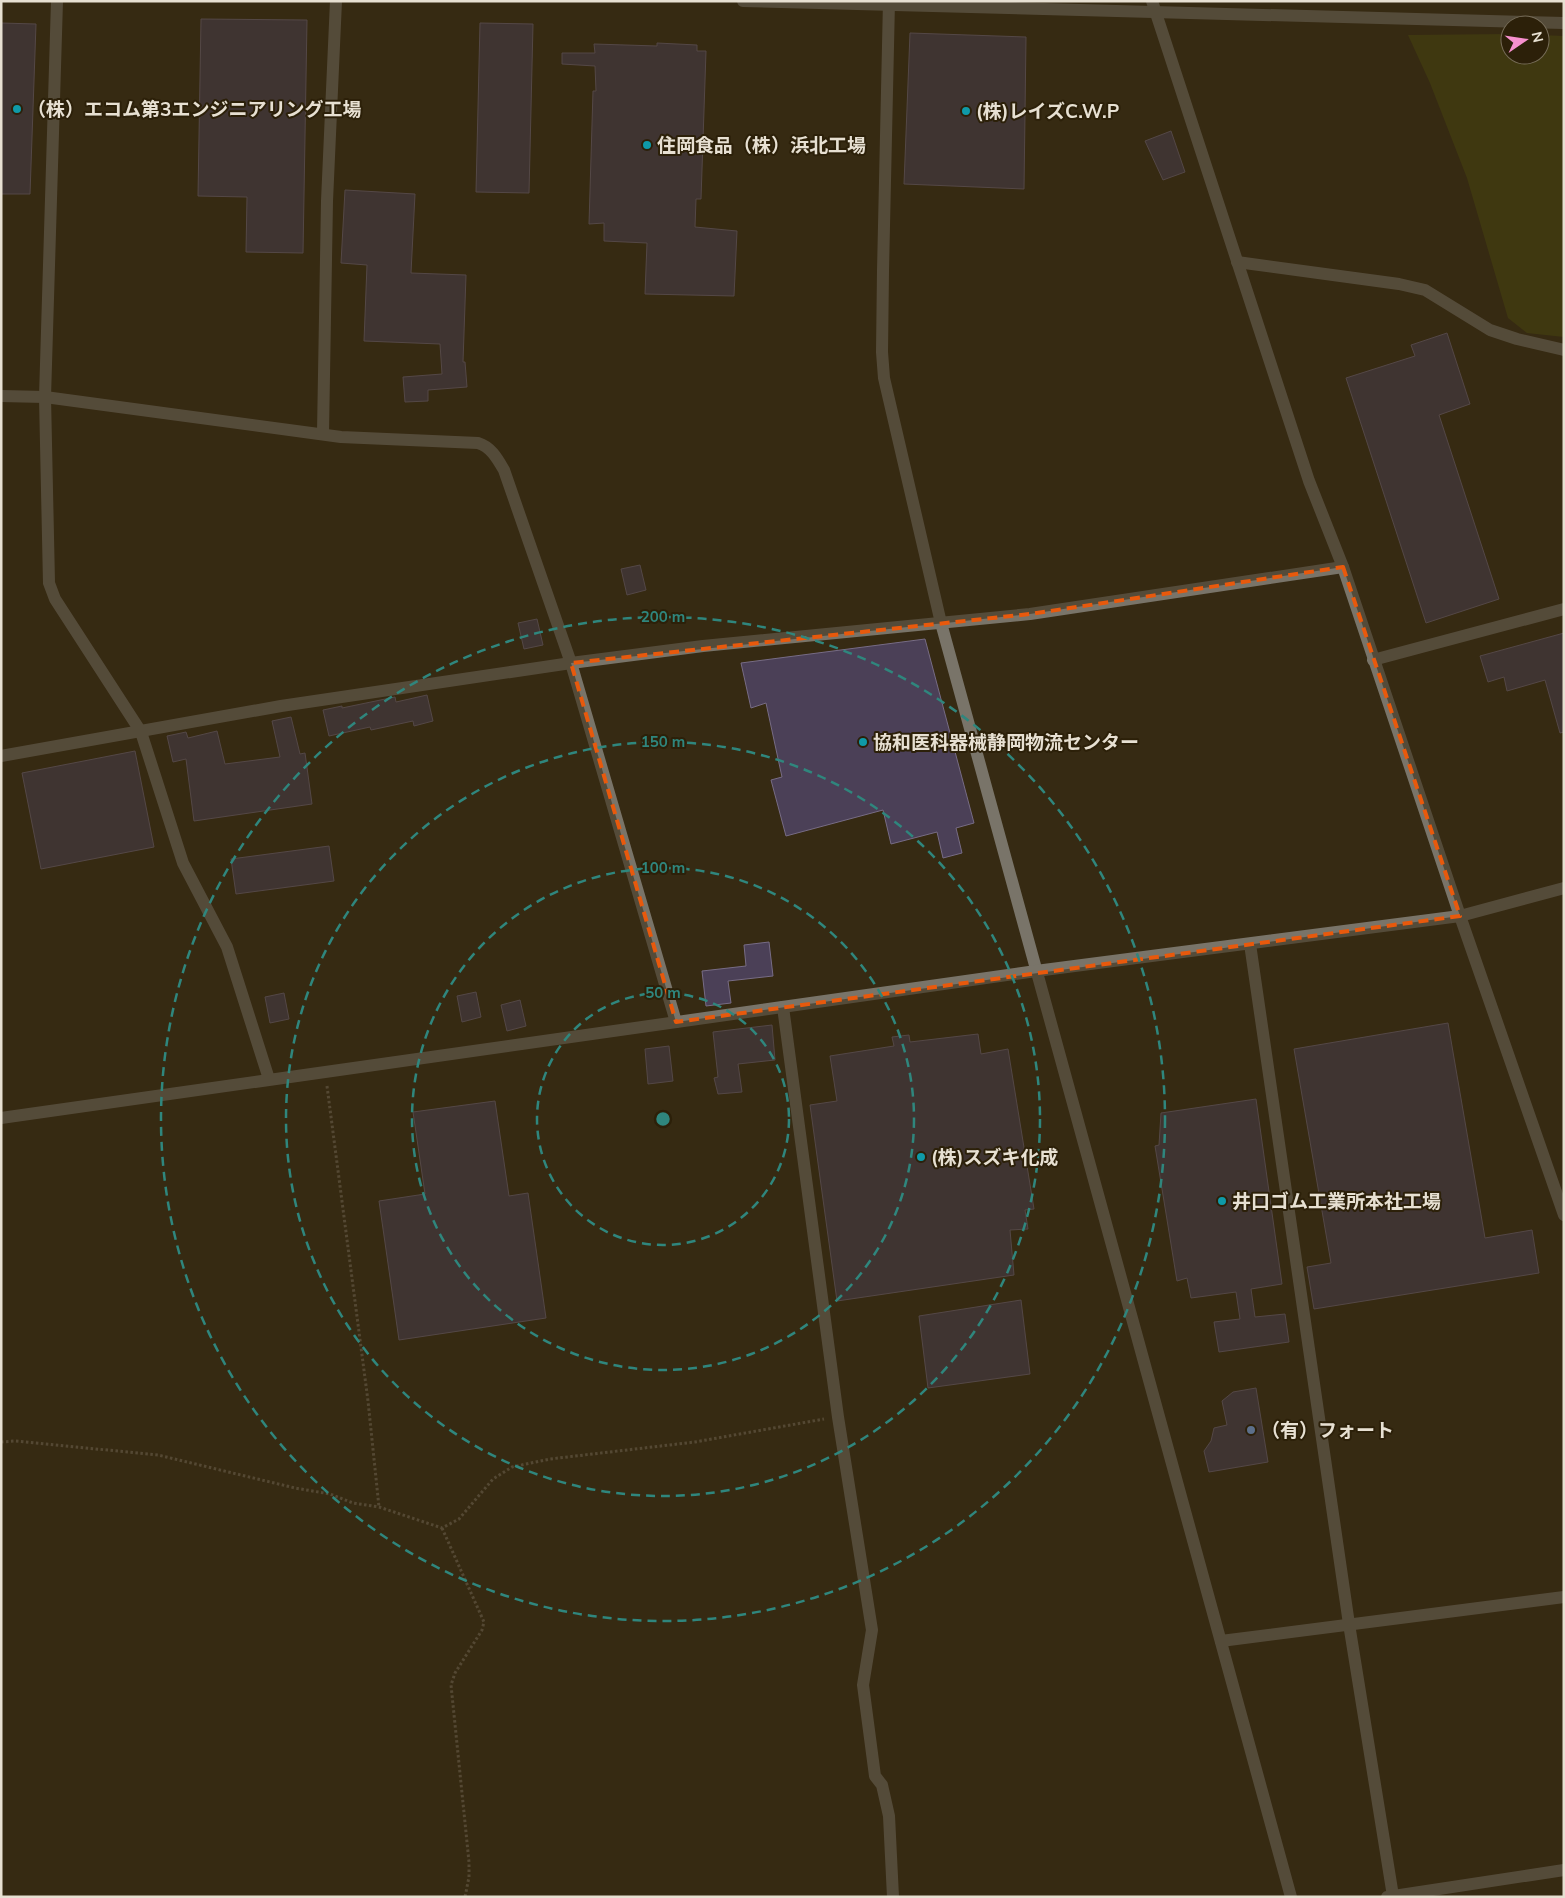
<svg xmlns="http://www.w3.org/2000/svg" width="1565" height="1898" viewBox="0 0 1565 1898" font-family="Mulish,'Noto Sans JP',sans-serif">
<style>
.green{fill:#494a0e}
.building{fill:#4b4057;stroke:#776c85}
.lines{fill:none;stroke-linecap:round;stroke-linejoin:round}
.path{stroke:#786e5b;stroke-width:3;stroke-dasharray:2.5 2.5;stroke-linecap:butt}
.minor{stroke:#797469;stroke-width:12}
.marked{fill:none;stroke:#e8590c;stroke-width:4;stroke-dasharray:10 6;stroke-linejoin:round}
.ring{fill:none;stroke:#2f867d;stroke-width:2.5;stroke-dasharray:9 6}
.culture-dot{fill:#0f9aa8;stroke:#2c2009;stroke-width:2}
.service-dot{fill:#5c6f8a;stroke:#2c2009;stroke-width:2}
.labels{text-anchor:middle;stroke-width:4;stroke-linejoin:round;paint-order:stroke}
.poi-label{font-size:19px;font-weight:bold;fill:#e7e0d2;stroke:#2c2009;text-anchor:start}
.centre{fill:#2f867d;stroke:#2c2009;stroke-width:2.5}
.ring-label{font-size:15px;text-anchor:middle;font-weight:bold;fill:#2f867d;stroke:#2c2009;stroke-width:4;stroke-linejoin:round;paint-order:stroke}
</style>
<rect width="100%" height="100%" fill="#362a13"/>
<path class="green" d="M 1510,34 L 1510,55 L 1540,55 L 1540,35 L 1564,36 L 1564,337 L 1527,333 L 1508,318 L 1467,178 L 1430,83 L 1408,35 Z"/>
<g class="building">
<path d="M 201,19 L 307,20 L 303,253 L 246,252 L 247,197 L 198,196 Z"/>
<path d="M 1,23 L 36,24 L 30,194 L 1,194 Z"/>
<path d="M 480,23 L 533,24 L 529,193 L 476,192 Z"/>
<path d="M 910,33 L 1026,37 L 1024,189 L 904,184 Z"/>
<path d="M 657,43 L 697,45 L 697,51 L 706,51 L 701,199 L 696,199 L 695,227 L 737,231 L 734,296 L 645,294 L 647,243 L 604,241 L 604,223 L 589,224 L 593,91 L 596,91 L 595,66 L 562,64 L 562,53 L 595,53 L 594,44 L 657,46 Z"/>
<path d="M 1171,131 L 1185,172 L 1163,180 L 1145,141 Z"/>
<path d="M 345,190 L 415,194 L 411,273 L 466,275 L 463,362 L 465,362 L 467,387 L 428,390 L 428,401 L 405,402 L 403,377 L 442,374 L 440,344 L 364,341 L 367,265 L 341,263 Z"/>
<path d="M 1447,333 L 1470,404 L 1439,415 L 1499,599 L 1426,623 L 1346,378 L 1415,356 L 1411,345 Z"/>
<path d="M 640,565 L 646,590 L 627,595 L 621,569 Z"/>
<path d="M 537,619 L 543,645 L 524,649 L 518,623 Z"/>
<path d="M 1564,633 L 1564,732 L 1560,733 L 1545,680 L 1507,691 L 1504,677 L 1488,682 L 1480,656 Z"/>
<path d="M 925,639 L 974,823 L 956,828 L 962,853 L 943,858 L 937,832 L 891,844 L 883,810 L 786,836 L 771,780 L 782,777 L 766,703 L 751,708 L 741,663 Z"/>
<path d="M 427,695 L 433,721 L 414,726 L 413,721 L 371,730 L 370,727 L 329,736 L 323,710 L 342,706 L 342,708 L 395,697 L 396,702 Z"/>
<path d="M 291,717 L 300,754 L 305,753 L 312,804 L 194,821 L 186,759 L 173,762 L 167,736 L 186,732 L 188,738 L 217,731 L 225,764 L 280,757 L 272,721 Z"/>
<path d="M 135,751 L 154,847 L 41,869 L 22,773 Z"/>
<path d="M 329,846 L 334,881 L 236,894 L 231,859 Z"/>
<path d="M 769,942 L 773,976 L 728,981 L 731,1003 L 706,1006 L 702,971 L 746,966 L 744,945 Z"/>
<path d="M 476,992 L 481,1017 L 462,1022 L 457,996 Z"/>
<path d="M 284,993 L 289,1019 L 270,1023 L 265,997 Z"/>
<path d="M 520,1000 L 526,1026 L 507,1031 L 501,1005 Z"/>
<path d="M 1448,1023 L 1485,1238 L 1532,1230 L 1539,1273 L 1314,1309 L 1307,1267 L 1331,1263 L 1294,1049 Z"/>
<path d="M 772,1025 L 775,1060 L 738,1064 L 742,1092 L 718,1094 L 714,1078 L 718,1077 L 713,1032 Z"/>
<path d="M 978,1034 L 981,1054 L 1008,1049 L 1034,1209 L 1025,1210 L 1028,1229 L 1010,1230 L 1014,1275 L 837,1301 L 810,1105 L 837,1101 L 830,1056 L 894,1046 L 892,1037 L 909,1035 L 910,1042 Z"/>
<path d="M 669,1046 L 673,1081 L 648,1084 L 645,1049 Z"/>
<path d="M 1256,1099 L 1282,1284 L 1251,1289 L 1255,1317 L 1285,1314 L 1289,1342 L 1219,1352 L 1214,1322 L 1240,1319 L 1236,1292 L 1191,1298 L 1187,1278 L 1177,1281 L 1155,1146 L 1159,1145 L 1161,1113 Z"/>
<path d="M 495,1101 L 509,1196 L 528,1193 L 546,1318 L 399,1340 L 379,1201 L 425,1194 L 413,1112 Z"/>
<path d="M 1021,1300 L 1030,1374 L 928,1388 L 919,1316 Z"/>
<path d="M 1256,1388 L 1268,1462 L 1209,1472 L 1204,1451 L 1211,1441 L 1214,1428 L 1227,1425 L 1222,1401 L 1233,1392 Z"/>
</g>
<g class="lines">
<g class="path">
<path d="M 327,1086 L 368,1401 L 379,1507"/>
<path d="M 1,1442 L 15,1441 L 158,1455 L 295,1488 L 330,1494 L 353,1503 L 379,1507 L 442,1528 L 459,1519 L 493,1479 L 512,1467 L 550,1459 L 695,1442 L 824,1419"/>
<path d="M 442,1528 L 484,1622 L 482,1630 L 455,1673 L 451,1685 L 469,1862 L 469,1877 L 465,1897"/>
</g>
<g class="minor">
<path d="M 57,1 L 45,397 L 49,583 L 55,599 L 141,732 L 183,863 L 227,947 L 269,1079"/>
<path d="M 743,1 L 1564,23"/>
<path d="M 889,1 L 883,271 L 882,352 L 884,378 L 941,623 L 1291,1897"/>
<path d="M 1152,1 L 1309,481 L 1343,567 L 1460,916 L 1564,1215"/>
<path d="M 1237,262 L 1399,284 L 1425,290 L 1490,330 L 1517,339 L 1564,350"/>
<path d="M 1,396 L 45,397 L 341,437 L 478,443 C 491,447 497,458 504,470 L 571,663 L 676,1022"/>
<path d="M 323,433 L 327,201 L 336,1"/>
<path d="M 1373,660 L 1564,609"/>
<path d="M 1,756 L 281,706 L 571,663 L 703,646 L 1030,614 L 1343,567"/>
<path d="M 1250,944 L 1349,1624 L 1393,1896"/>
<path d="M 783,1007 L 838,1417 L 872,1630 L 863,1685 L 875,1776 L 882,1785 L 889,1816 L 893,1897"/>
<path d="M 1,1118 L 1036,971 L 1460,916 L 1564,888"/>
<path d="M 1221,1641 L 1564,1597"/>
<path d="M 1387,1897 L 1564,1870"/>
</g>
</g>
<path d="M0 0H1565V1898H0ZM 1343,567 L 1460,916 L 676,1022 L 571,663 L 1030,614 Z" fill="#362a13" fill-opacity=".55" fill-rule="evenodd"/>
<path class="marked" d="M 1343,567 L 1460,916 L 676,1022 L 571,663 L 1030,614 Z"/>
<g class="ring">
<circle cx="663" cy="1119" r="126"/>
<circle cx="663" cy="1119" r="251"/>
<circle cx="663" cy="1119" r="377"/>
<circle cx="663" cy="1119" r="502"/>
</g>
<g class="culture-dot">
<circle cx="17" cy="109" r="5"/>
<circle cx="966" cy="111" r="5"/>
<circle cx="647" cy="145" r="5"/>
<circle cx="863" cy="742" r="5"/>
<circle cx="921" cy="1157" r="5"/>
<circle cx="1222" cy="1201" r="5"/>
</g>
<circle class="service-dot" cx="1251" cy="1430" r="5"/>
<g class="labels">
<g class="poi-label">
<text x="27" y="116">（株）エコム第3エンジニアリング工場</text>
<text x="976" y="118">(株)レイズC.W.P</text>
<text x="657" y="152">住岡食品（株）浜北工場</text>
<text x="873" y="749">協和医科器械静岡物流センター</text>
<text x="931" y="1164">(株)スズキ化成</text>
<text x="1232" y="1208">井口ゴム工業所本社工場</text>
<text x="1261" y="1437">（有）フォート</text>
</g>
</g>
<circle cx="663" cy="1119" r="8" class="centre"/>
<g class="ring-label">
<text x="663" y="622">200 m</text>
<text x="663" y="747">150 m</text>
<text x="663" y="873">100 m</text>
<text x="663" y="998">50 m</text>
</g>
<rect width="1565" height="1898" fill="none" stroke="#e7e0d2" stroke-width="5"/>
<g transform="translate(1525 40) rotate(77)"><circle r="24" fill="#2c2009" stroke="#776d59"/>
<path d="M0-4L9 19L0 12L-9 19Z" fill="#f790ce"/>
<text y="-8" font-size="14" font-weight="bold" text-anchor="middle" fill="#e7e0d2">N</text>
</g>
</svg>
